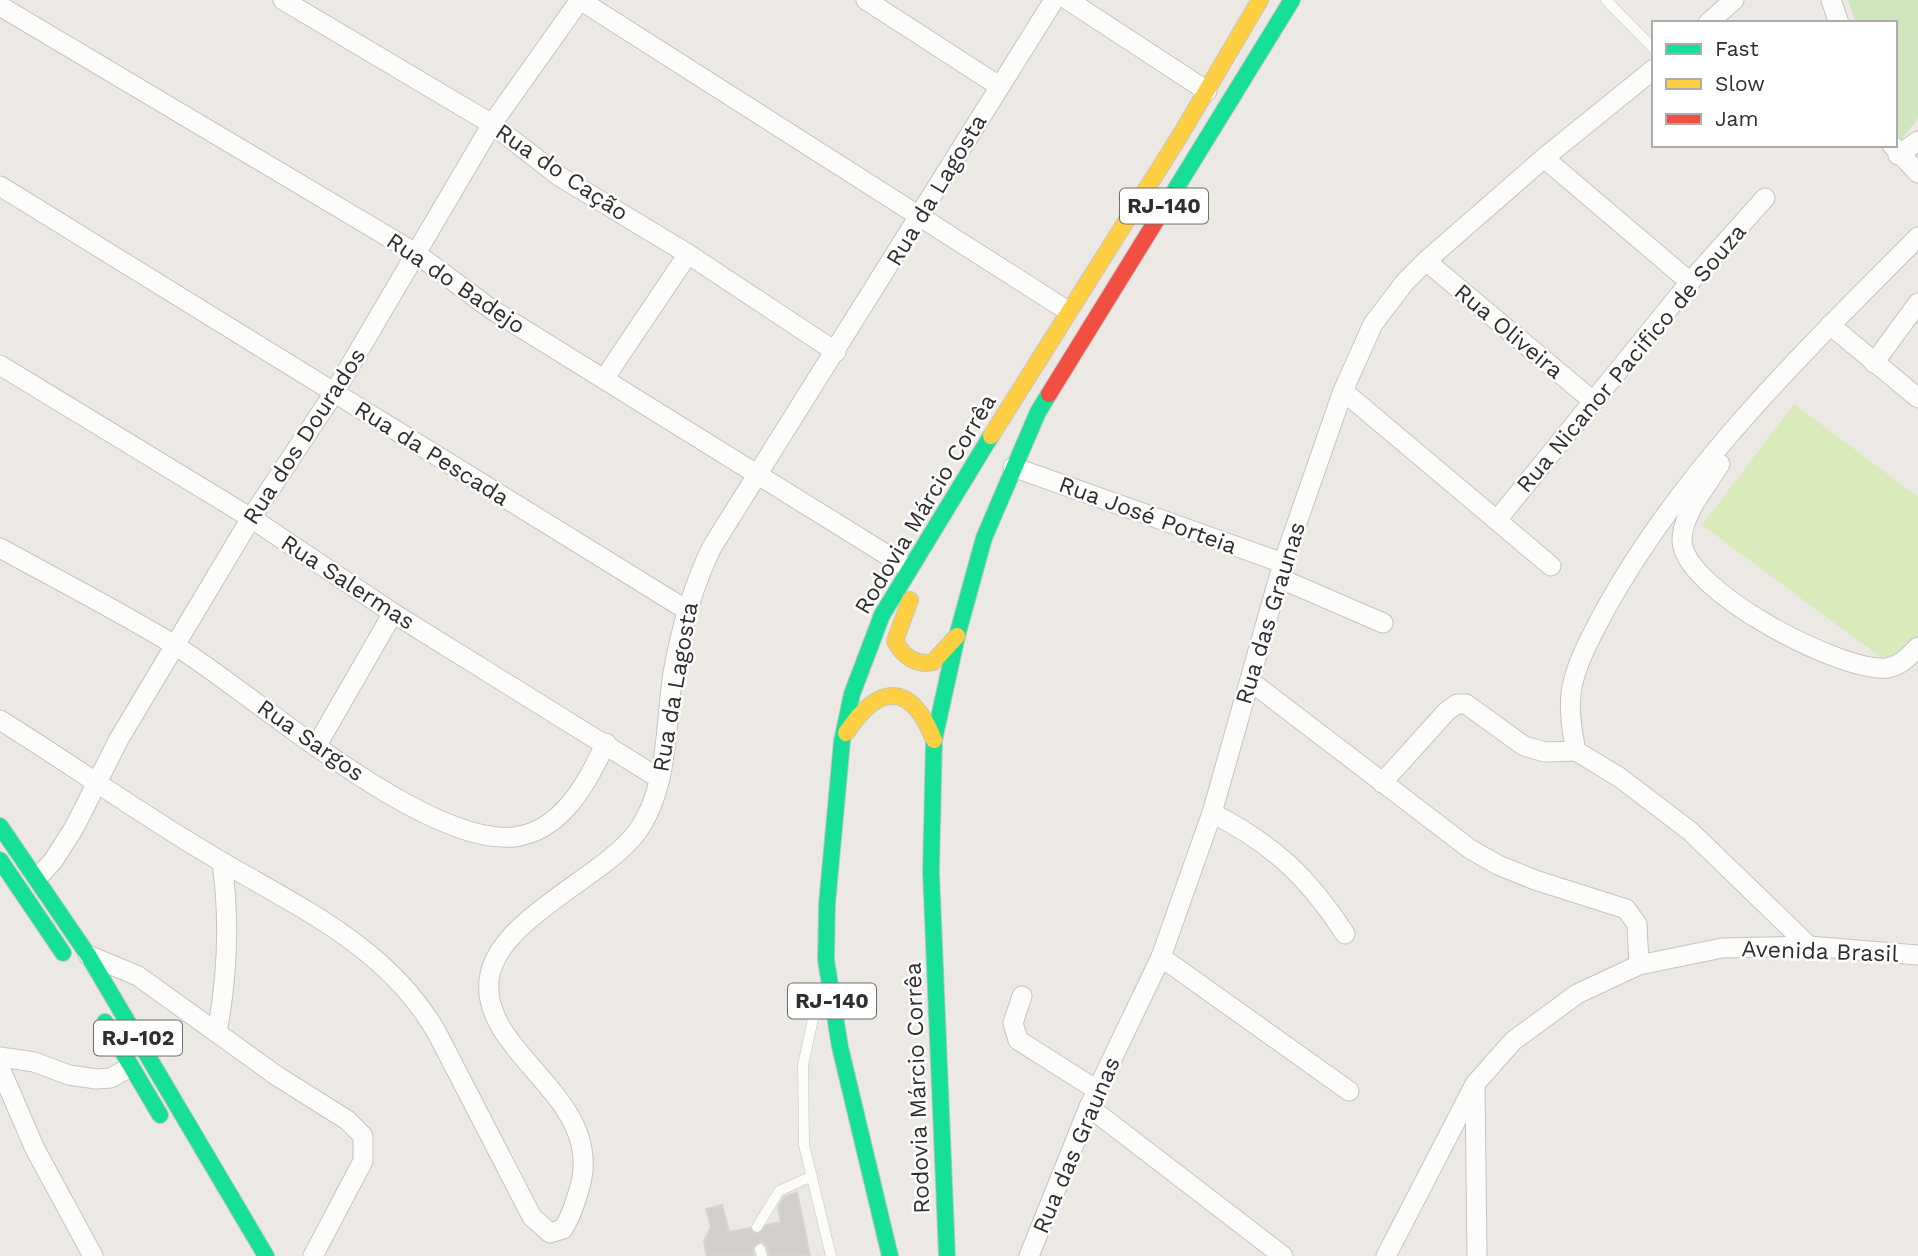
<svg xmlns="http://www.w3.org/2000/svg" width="1918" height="1256" viewBox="0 0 1918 1256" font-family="'Work Sans',sans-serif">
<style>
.green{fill:#cee6be}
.pitch{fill:#d9eabb}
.building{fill:#d1cecb;stroke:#d7d4d0;stroke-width:2}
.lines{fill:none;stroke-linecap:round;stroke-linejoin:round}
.lane-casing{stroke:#c5c4c5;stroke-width:11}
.street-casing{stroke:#c5c4c5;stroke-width:21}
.fast-casing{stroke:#c6c5c4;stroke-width:18}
.slow-casing{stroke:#c6c5c4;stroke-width:18}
.jam-casing{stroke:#c6c5c4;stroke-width:18}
.lane{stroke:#fcfcfb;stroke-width:10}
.street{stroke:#fcfcfb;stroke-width:19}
.fast{stroke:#16e098;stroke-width:16}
.slow{stroke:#ffcf43;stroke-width:16}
.jam{stroke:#f24e42;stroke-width:16}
.labels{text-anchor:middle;stroke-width:5;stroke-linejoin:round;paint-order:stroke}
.shield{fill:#fff;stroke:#6d6d6d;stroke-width:2}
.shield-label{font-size:21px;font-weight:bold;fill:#2e2e2e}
.street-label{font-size:23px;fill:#2e2e2e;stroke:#fff}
</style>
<rect width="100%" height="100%" fill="#ece8e4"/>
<path class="green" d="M 1848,0 L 1918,0 L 1918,118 L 1901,140 L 1895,125 L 1895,23 L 1856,23 Z"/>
<path class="pitch" d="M 1794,404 L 1918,497 L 1918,636 L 1894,667 L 1702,525 Z"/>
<path class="building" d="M 797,1192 L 810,1256 L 769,1256 L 767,1246 L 761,1242 L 753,1247 L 754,1256 L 707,1256 L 704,1242 L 711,1227 L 706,1209 L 722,1205 L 729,1232 L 750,1228 L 757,1234 L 767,1225 L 781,1222 L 778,1207 L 784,1197 Z"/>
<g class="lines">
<g class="lane-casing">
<g id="lane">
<path d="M 1606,0 L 1654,49"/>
<path d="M 819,991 L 803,1065 L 804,1145 L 831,1256"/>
<path d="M 757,1227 L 779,1191 L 812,1176"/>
<path d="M 760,1249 L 762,1256"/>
</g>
</g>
<g class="street-casing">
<g id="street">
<path d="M 283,0 L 492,124 L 559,176 L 688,254 L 836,352"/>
<path d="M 580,0 L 1068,311"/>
<path d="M 866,0 L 999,86"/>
<path d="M 1068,0 L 1207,91"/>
<path d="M 1831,0 L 1839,23"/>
<path d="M 0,6 L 417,254 L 491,309 L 908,568"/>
<path d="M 1708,23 L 1734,0"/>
<path d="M 1892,145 L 1918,173"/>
<path d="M 1898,155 L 1918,141"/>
<path d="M 1544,158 L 1690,282"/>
<path d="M 0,186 L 685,609"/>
<path d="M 1426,261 L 1593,401"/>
<path d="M 1830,325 L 1918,398"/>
<path d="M 1874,363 L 1918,303"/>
<path d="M 0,365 L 251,518 L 393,613 L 660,779"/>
<path d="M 604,379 L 688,254"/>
<path d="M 1343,391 L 1551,566"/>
<path d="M 1720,464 C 1707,486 1682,514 1682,540 C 1682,590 1842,673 1887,668 C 1901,666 1909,656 1918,647"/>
<path d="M 1013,467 L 1283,563"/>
<path d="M 1497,520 L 1690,282 L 1765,198"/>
<path d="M 0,548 C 58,580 119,611 176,646 C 254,695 424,846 514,837 C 563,831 587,782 606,743"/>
<path d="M 1279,578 L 1383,623"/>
<path d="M 1250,681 L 1470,849 L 1498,865 L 1535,880 L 1626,909 L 1637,924 L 1639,965"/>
<path d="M 0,720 C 74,766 146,818 222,862 C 230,921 228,974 217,1032"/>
<path d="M 317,745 L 393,613"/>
<path d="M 1576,751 C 1572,731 1569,713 1571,693 C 1575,664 1592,635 1605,610 C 1683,468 1805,351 1918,237"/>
<path d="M 1382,783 L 1447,711 L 1457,704 L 1466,704 L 1524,746 L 1545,752 L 1576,751 L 1619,777 L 1690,831 L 1809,946"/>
<path d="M 1212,813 C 1273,844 1308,877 1345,934"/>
<path d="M 222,862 C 303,909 389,949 437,1033 L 532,1217 L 550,1233 L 563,1229 C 571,1217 575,1204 579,1190 C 608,1098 481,1056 489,980 C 496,919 602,879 637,832 C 669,788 665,725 673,673 C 681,628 692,588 712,547 L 1054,0"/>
<path d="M 38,877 L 53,861 L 74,828 L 119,739 L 251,518 L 334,393 L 492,124 L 580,0"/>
<path d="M 88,955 L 138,976 L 277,1076 L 347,1120 L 363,1136 L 363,1161 L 313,1256"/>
<path d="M 1161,957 L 1349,1091"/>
<path d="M 1022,996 L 1013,1023 L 1018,1040 L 1097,1090"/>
<path d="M 0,1057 L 34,1062 L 69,1075 L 96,1079 L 111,1078 L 130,1067"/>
<path d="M 0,1068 L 35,1149 L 93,1256"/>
<path d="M 1475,1085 L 1477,1256"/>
<path d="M 1089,1107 L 1283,1256"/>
<path d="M 1029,1256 L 1089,1107 L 1161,957 L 1212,813 L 1283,563 L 1343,391 L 1373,324 L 1405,282 L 1426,261 L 1544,158 L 1654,69"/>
<path d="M 1386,1256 L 1475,1084 L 1513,1041 L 1577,994 L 1639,965 L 1722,948 L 1809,946 L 1918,955"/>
</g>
</g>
<g class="fast-casing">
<g id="fast">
<path d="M 1172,195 L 1292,0"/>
<path d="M 0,826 L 88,955 L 266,1256"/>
<path d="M 0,860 L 63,953"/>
<path d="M 105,1022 L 160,1115"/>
<path d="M 890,1256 L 840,1047 L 826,960 L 827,904 L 842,741 L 852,694 L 882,615 L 991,436"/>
<path d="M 947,1256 L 931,872 L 934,740 L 957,636 L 984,538 L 1038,412 L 1049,394"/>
</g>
</g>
<g class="slow-casing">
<g id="slow">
<path d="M 991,436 L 1181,134 L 1260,0"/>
<path d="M 910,600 L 895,641 C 903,656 916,666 933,662 L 957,636"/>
<path d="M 846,733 C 879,683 911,682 934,740"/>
</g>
</g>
<g class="jam-casing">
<path id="jam" d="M 1049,394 L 1172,195"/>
</g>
<use href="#lane" class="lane"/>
<use href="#street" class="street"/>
<use href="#fast" class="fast"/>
<use href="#slow" class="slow"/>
<use href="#jam" class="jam"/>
</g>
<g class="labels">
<g class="shield">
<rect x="1120" y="188.5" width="88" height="35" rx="5"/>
<rect x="788" y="983.5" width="88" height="35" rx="5"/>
<rect x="94" y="1020.5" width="88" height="35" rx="5"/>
</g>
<g class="shield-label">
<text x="1164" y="213">RJ-140</text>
<text x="832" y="1008">RJ-140</text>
<text x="138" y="1045">RJ-102</text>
</g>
<g class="street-label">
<text transform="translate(562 172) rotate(34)" y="8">Rua do Cação</text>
<text transform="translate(936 190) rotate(-59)" y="8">Rua da Lagosta</text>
<text transform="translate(456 283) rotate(34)" y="8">Rua do Badejo</text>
<text transform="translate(1509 331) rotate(40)" y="8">Rua Oliveira</text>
<text transform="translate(1631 358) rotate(-50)" y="8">Rua Nicanor Pacifico de Souza</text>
<text transform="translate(304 436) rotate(-57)" y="8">Rua dos Dourados</text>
<text transform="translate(432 453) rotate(32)" y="8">Rua da Pescada</text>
<text transform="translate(925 504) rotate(-59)" y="8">Rodovia Márcio Corrêa</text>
<text transform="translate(1148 515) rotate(20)" y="8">Rua José Porteia</text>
<text transform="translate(348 582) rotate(33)" y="8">Rua Salermas</text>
<text transform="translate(1270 613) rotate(-73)" y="8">Rua das Graunas</text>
<text transform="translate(675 687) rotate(-80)" y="8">Rua da Lagosta</text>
<text transform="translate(311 740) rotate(35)" y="8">Rua Sargos</text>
<text transform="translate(1820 951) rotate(2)" y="8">Avenida Brasil</text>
<text transform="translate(917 1088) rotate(-92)" y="8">Rodovia Márcio Corrêa</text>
<text transform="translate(1076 1145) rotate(-67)" y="8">Rua das Graunas</text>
</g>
</g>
<rect x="1652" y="21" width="245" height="126" fill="#ffffff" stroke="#ababab" stroke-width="2"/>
<rect x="1666" y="44" width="35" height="10" fill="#16e098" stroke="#ababab" stroke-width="2"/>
<text x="1715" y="56" font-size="21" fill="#2e2e2e">Fast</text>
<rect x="1666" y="79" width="35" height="10" fill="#ffcf43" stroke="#ababab" stroke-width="2"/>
<text x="1715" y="91" font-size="21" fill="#2e2e2e">Slow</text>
<rect x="1666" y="114" width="35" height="10" fill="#f24e42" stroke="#ababab" stroke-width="2"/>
<text x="1715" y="126" font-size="21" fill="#2e2e2e">Jam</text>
</svg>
